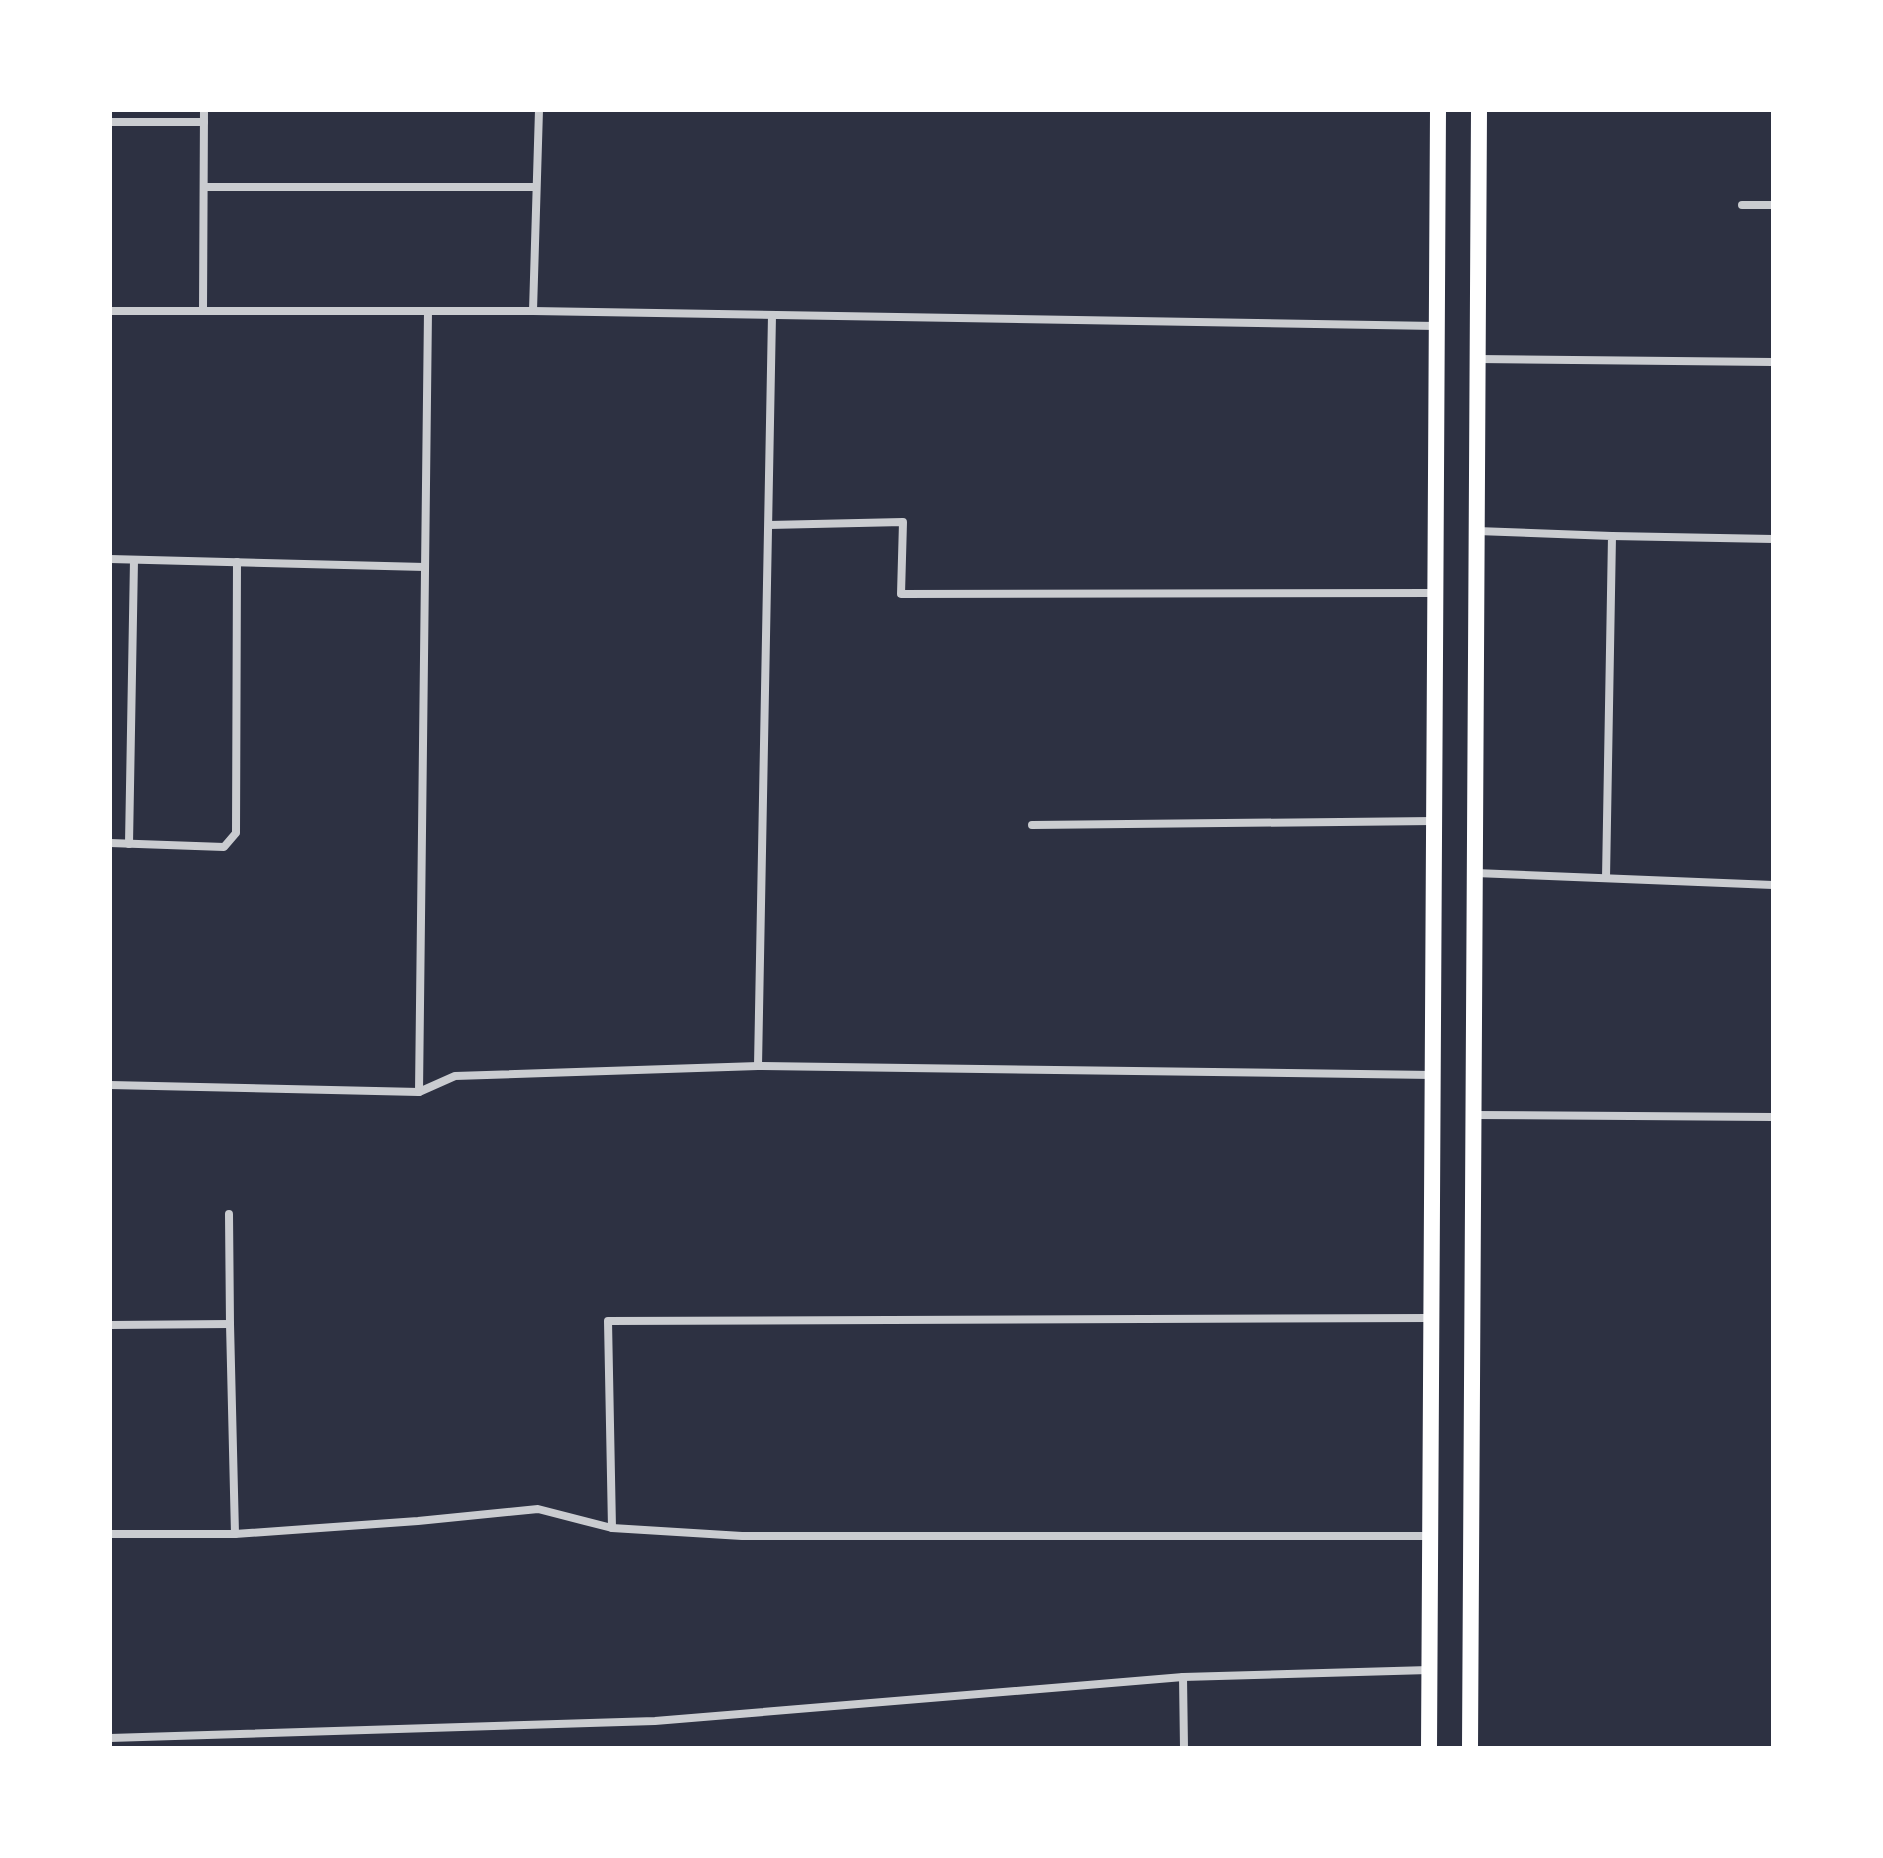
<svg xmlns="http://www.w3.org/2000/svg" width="1883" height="1858" viewBox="0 0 1883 1858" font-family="Cabin,sans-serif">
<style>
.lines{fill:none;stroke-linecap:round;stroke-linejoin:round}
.minor{stroke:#caccd0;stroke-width:8}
.secondary{stroke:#fff;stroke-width:16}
</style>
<rect width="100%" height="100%" fill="#2d3142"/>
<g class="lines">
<g class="minor">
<path d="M 110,122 L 204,122"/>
<path d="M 204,187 L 536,187"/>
<path d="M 1742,205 L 1773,205"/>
<path d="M 110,311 L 533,311 L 1436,326"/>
<path d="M 203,311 L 204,110"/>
<path d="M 533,311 L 539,110"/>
<path d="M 1478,359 L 1773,362"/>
<path d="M 769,525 L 903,522 L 901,594 L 1435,593"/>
<path d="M 1477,531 L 1612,536 L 1606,878"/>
<path d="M 1612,536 L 1773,539"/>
<path d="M 110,559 L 425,567"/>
<path d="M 1032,825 L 1434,821"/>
<path d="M 110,843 L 224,847 L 236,833 L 237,562"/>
<path d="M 129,844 L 134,560"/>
<path d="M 1475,873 L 1773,885"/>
<path d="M 758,1066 L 772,315"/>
<path d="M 110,1085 L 419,1092 L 455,1076 L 758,1066 L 1433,1075"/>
<path d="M 419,1092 L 428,311"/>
<path d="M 1474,1115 L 1773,1117"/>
<path d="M 229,1214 L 230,1324 L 235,1534"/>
<path d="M 110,1325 L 230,1324"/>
<path d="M 612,1528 L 608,1321 L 1431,1318"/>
<path d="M 110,1534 L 235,1534 L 418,1521 L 538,1509 L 612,1528 L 742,1536 L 1430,1536"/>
<path d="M 1183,1677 L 1184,1748"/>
<path d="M 110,1738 L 655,1721 L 1183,1677 L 1429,1670"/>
</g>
<g class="secondary">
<path d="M 1429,1748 L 1438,110"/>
<path d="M 1470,1748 L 1479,110"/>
</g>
</g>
<rect width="1883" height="1858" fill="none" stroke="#ffffff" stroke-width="224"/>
</svg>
